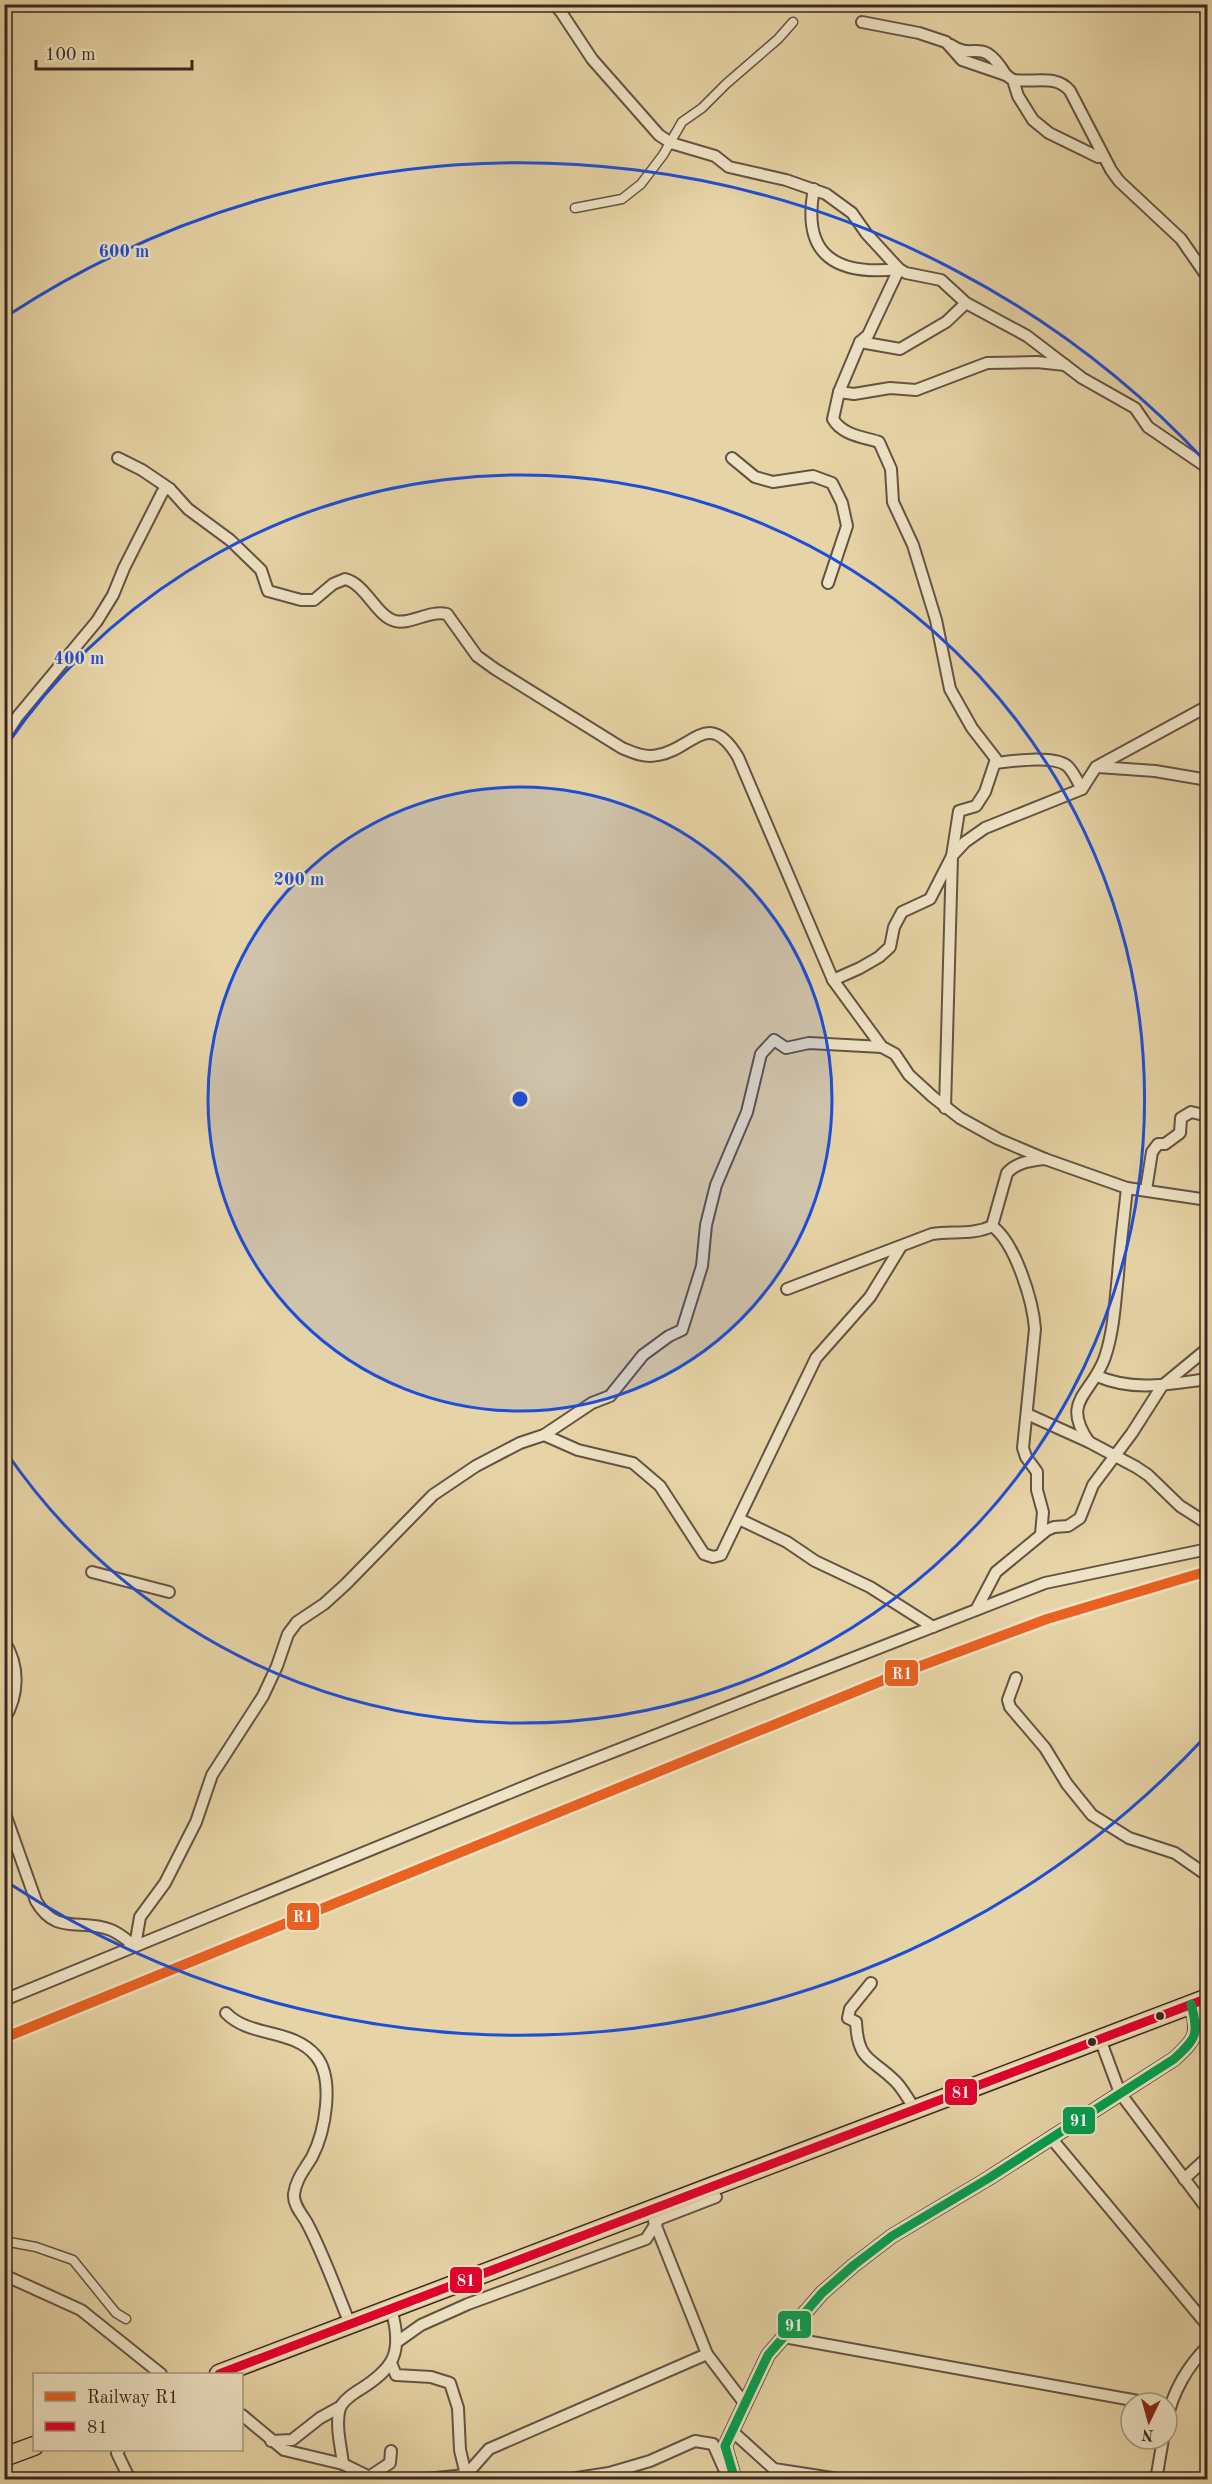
<svg xmlns="http://www.w3.org/2000/svg" width="1212" height="2484" viewBox="0 0 1212 2484" font-family="'Old Standard TT',serif">
<style>
.lines{fill:none;stroke-linecap:round;stroke-linejoin:round}
.pedestrian-casing{stroke:#645343;stroke-width:11}
.minor-casing{stroke:#645343;stroke-width:14}
.tertiary-casing{stroke:#645343;stroke-width:16}
.trunk-casing{stroke:#392822;stroke-width:21}
.pedestrian{stroke:#efe3c5;stroke-width:8}
.minor{stroke:#efe3c5;stroke-width:10}
.tertiary{stroke:#efe3c5;stroke-width:14}
.trunk{stroke:#e7d4a6;stroke-width:18}
.bus-1-casing{stroke:#efe3c5;stroke-width:14}
.bus-2-casing{stroke:#efe3c5;stroke-width:14}
.bus-1{stroke:#e4002b;stroke-width:9}
.bus-2{stroke:#03a04f;stroke-width:9}
.rail-1-casing{stroke:#efe3c5;stroke-width:15}
.rail-1{stroke:#e96222;stroke-width:10}
.ring{fill:none;stroke:#1d4ed8;stroke-width:3}
.bus-dot{fill:#392822;stroke:#efe3c5;stroke-width:2}
.centre{fill:#1d4ed8;stroke:#efe3c5;stroke-width:3}
.ring-label{font-size:18px;text-anchor:middle;font-weight:bold;fill:#1d4ed8;stroke:#efe3c5;stroke-width:5;stroke-linejoin:round;paint-order:stroke}
.line-badge{stroke:#efe3c5;stroke-width:2}
.badge-label{font-size:16px;text-anchor:middle;font-weight:bold;fill:#fff}
</style>
<rect width="100%" height="100%" fill="#e7d4a6"/>
<filter id="stains"><feTurbulence type="fractalNoise" baseFrequency=".00333" numOctaves="4"/><feColorMatrix values="0 0 0 0 .2 0 0 0 0 .09 0 0 0 0 .02 0 0 0 .5 -.17"/></filter>
<radialGradient id="worn" r=".72"><stop offset=".6" stop-color="#630" stop-opacity="0"/><stop offset="1" stop-color="#630" stop-opacity=".3"/></radialGradient>
<g class="lines">
<g class="pedestrian-casing">
<g id="pedestrian">
<path d="M 575,208 L 622,199 L 641,184 L 663,155 L 682,122 L 702,108 L 726,84 L 778,39 L 793,22"/>
<path d="M 4,2241 L 36,2247 L 73,2260 L 116,2313 L 126,2319"/>
</g>
</g>
<g class="minor-casing">
<g id="minor">
<path d="M 554,4 L 561,12 L 592,59 L 659,135 L 671,143 L 715,156 L 729,167 L 786,180 L 826,194 L 852,213 L 866,233 L 899,269 L 906,273 L 941,280 L 966,303 L 1027,336 L 1082,378 L 1135,408 L 1148,427 L 1208,468"/>
<path d="M 862,22 L 919,33 L 946,42 L 962,60 L 1006,75 L 1013,80 L 1018,96 L 1033,120 L 1049,133 L 1098,157 L 1104,157"/>
<path d="M 951,45 C 975,62 981,34 1006,75"/>
<path d="M 1013,80 C 1035,83 1056,74 1070,91 L 1111,170 L 1119,181 L 1181,239 L 1208,278"/>
<path d="M 814,189 C 801,256 837,276 899,269"/>
<path d="M 860,342 L 868,335 L 899,269"/>
<path d="M 839,392 L 854,394 L 890,388 L 916,390 L 987,363 L 1037,362 L 1065,365"/>
<path d="M 118,458 L 142,470 L 170,489"/>
<path d="M 732,458 L 755,477 L 773,482 L 813,476 L 832,483 L 842,503 L 847,526 L 828,583"/>
<path d="M 4,737 L 18,716 L 97,621 L 113,595 L 124,568 L 162,493 L 165,489 L 170,489 L 188,509 L 230,540 L 261,570 L 268,591 L 301,600 L 314,600 L 333,584 L 345,579 C 366,584 376,616 395,621 C 411,625 428,610 447,614 L 477,656 L 495,669 L 622,748 C 634,753 645,758 658,755 C 692,750 708,707 738,757 L 833,980 L 882,1047 L 895,1054 L 909,1075 L 933,1097 L 960,1118 L 998,1139 L 1045,1159 L 1127,1188 L 1208,1200"/>
<path d="M 996,763 C 1013,761 1052,755 1066,765 C 1073,770 1077,781 1082,789"/>
<path d="M 1098,767 L 1155,771 L 1208,780"/>
<path d="M 833,980 L 860,968 L 879,957 L 890,947 L 894,927 L 902,912 L 930,899 L 952,856 L 965,842 L 985,828 L 1082,789 L 1096,767 L 1208,706"/>
<path d="M 945,1108 L 952,856 L 959,811 L 976,806 L 985,792 L 996,759 L 972,728 L 950,689 L 936,620 L 913,545 L 893,502 L 891,469 L 879,442 C 863,437 842,435 833,419 L 839,392 L 860,342 L 900,349 L 946,322 L 966,303"/>
<path d="M 1146,1190 L 1152,1152 L 1158,1144 L 1165,1144 L 1180,1133 L 1181,1118 L 1191,1112 L 1208,1116"/>
<path d="M 992,1226 C 1015,1242 1033,1301 1035,1329 L 1023,1448 L 1026,1457 L 1037,1472 L 1037,1490 L 1043,1512 L 1041,1534"/>
<path d="M 787,1289 L 932,1234 C 953,1231 974,1235 992,1226 L 1007,1173 C 1017,1162 1030,1161 1045,1159"/>
<path d="M 1097,1376 C 1134,1392 1170,1384 1208,1379"/>
<path d="M 1027,1414 L 1089,1442 L 1136,1467 L 1148,1475 L 1180,1506 L 1208,1524"/>
<path d="M 544,1435 L 578,1450 L 633,1463 L 660,1486 L 704,1554 L 713,1557 L 721,1555 L 816,1358 L 870,1297 L 900,1248"/>
<path d="M 1089,1442 C 1060,1400 1092,1395 1105,1357 C 1114,1330 1115,1302 1118,1275 C 1120,1246 1124,1217 1127,1188"/>
<path d="M 739,1519 L 787,1542 L 815,1561 L 870,1587 L 933,1627"/>
<path d="M 92,1572 L 169,1592"/>
<path d="M 976,1610 L 996,1572 L 1047,1530 L 1054,1527 L 1068,1526 L 1080,1518 L 1093,1485 L 1132,1433 L 1162,1386 L 1208,1348"/>
<path d="M 4,1641 C 20,1666 19,1695 4,1720"/>
<path d="M 1016,1678 L 1008,1700 L 1010,1707 L 1045,1748 L 1067,1784 L 1092,1815 L 1129,1838 L 1175,1853 L 1208,1876"/>
<path d="M 4,1811 L 36,1901 C 56,1936 80,1918 111,1930 C 119,1933 128,1941 135,1946 L 140,1917 L 165,1883 L 196,1822 L 212,1775 L 263,1696 L 277,1666 L 288,1634 L 297,1622 L 324,1604 L 346,1584 L 433,1495 L 476,1466 L 520,1443 L 544,1435 L 592,1403 L 610,1396 L 643,1355 L 669,1336 L 682,1330 L 702,1266 L 706,1225 L 716,1185 L 747,1112 L 761,1054 L 774,1040 L 786,1048 L 809,1043 L 882,1047"/>
<path d="M 871,1983 L 850,2009 L 848,2018 L 856,2022 C 858,2062 871,2057 896,2082 C 903,2089 909,2101 915,2109"/>
<path d="M 4,2000 L 541,1780 L 1045,1583 L 1208,1549"/>
<path d="M 226,2013 C 250,2038 293,2028 316,2056 C 335,2079 325,2132 312,2157 C 305,2169 296,2179 294,2194 C 293,2205 302,2214 307,2223 C 324,2255 336,2290 350,2324"/>
<path d="M 1100,2039 L 1120,2093 L 1208,2210"/>
<path d="M 1051,2138 L 1208,2326"/>
<path d="M 1184,2179 L 1208,2157"/>
<path d="M 654,2221 L 707,2354 L 745,2404"/>
<path d="M 4,2275 L 81,2310 L 161,2374"/>
<path d="M 784,2337 L 1149,2403"/>
<path d="M 397,2342 L 421,2325 L 468,2304 L 646,2239 L 659,2219 L 716,2197"/>
<path d="M 391,2363 L 396,2375 L 431,2377 L 450,2383 L 458,2408 L 460,2450 L 467,2479"/>
<path d="M 242,2415 L 284,2450 L 343,2464 L 376,2480"/>
<path d="M 1167,2420 C 1172,2393 1188,2365 1208,2346"/>
<path d="M 732,2431 L 774,2469 L 845,2480"/>
<path d="M 271,2441 L 292,2440 L 320,2418 L 340,2407"/>
<path d="M 119,2450 L 117,2453 L 130,2480"/>
<path d="M 343,2464 C 341,2446 335,2425 340,2408 C 343,2401 350,2396 356,2392 C 394,2369 404,2353 391,2309"/>
<path d="M 369,2477 L 390,2463 L 391,2451"/>
<path d="M 416,2480 L 466,2475 L 489,2449 L 707,2354"/>
<path d="M 564,2480 L 609,2473 L 650,2461 L 695,2441 L 713,2444 L 729,2480"/>
<path d="M 1156,2480 L 1163,2439"/>
</g>
</g>
<g class="tertiary-casing">
<path id="tertiary" d="M 735,2480 L 725,2446 L 768,2355 L 822,2293 L 854,2265 L 892,2236 L 989,2178 L 1174,2059 C 1197,2038 1199,2034 1191,2004"/>
</g>
<g class="trunk-casing">
<g id="trunk">
<path d="M 219,2374 L 1208,1998"/>
<path d="M 4,2457 L 34,2446"/>
</g>
</g>
<use href="#pedestrian" class="pedestrian"/>
<use href="#minor" class="minor"/>
<use href="#tertiary" class="tertiary"/>
<use href="#trunk" class="trunk"/>
<g class="bus-1-casing">
<path id="bus-1" d="M 219,2374 L 1208,1998"/>
</g>
<g class="bus-2-casing">
<path id="bus-2" d="M 735,2480 L 725,2446 L 768,2355 L 822,2293 L 854,2265 L 892,2236 L 989,2178 L 1174,2059 C 1197,2038 1199,2034 1191,2004"/>
</g>
<use href="#bus-1" class="bus-1"/>
<use href="#bus-2" class="bus-2"/>
<g class="rail-1-casing">
<path id="rail-1" d="M 4,2038 L 896,1675 L 1047,1619 L 1208,1571"/>
</g>
<use href="#rail-1" class="rail-1"/>
</g>
<circle cx="520" cy="1099" r="312" fill="#1d4ed8" fill-opacity=".12"/>
<g class="ring">
<circle cx="520" cy="1099" r="312"/>
<path d="M6 746A624 624 0 1 1 6 1452"/>
<path d="M1205 1737A936 936 0 0 1 10 1884M10 314A936 936 0 0 1 1205 461"/>
</g>
<g class="bus-dot">
<circle cx="1160" cy="2016" r="5"/>
<circle cx="1092" cy="2042" r="5"/>
</g>
<circle cx="520" cy="1099" r="9" class="centre"/>
<g class="ring-label">
<text x="124" y="257">600 m</text>
<text x="79" y="664">400 m</text>
<text x="299" y="885">200 m</text>
</g>
<g class="line-badge">
<rect x="884" y="1659" width="35" height="28" rx="6" fill="#e96222"/>
<rect x="286" y="1902" width="34" height="29" rx="6" fill="#e96222"/>
<rect x="944" y="2078" width="34" height="28" rx="6" fill="#e4002b"/>
<rect x="1062" y="2106" width="34" height="29" rx="6" fill="#03a04f"/>
<rect x="449" y="2266" width="34" height="28" rx="6" fill="#e4002b"/>
<rect x="777" y="2310" width="35" height="29" rx="6" fill="#03a04f"/>
</g>
<g class="badge-label">
<text x="902" y="1679">R1</text>
<text x="303" y="1922">R1</text>
<text x="961" y="2098">81</text>
<text x="1079" y="2126">91</text>
<text x="466" y="2286">81</text>
<text x="794" y="2331">91</text>
</g>
<rect width="1212" height="2484" fill="none" stroke="#e7d4a6" stroke-width="24"/>
<rect x="6" y="6" width="1200" height="2472" fill="none" stroke="#392822" stroke-width="3"/>
<rect x="12" y="12" width="1188" height="2460" fill="none" stroke="#392822" stroke-width="1.5"/>
<rect x="33" y="2373" width="210" height="78" fill="#efe3c5" stroke="#a69884" stroke-width="1.5"/>
<rect x="45" y="2392" width="30" height="9" fill="#e96222" stroke="#a69884" stroke-width="1.5"/>
<text x="87" y="2403" font-size="18" fill="#392822">Railway R1</text>
<rect x="45" y="2422" width="30" height="9" fill="#e4002b" stroke="#a69884" stroke-width="1.5"/>
<text x="87" y="2433" font-size="18" fill="#392822">81</text>
<g transform="translate(1149 2421) rotate(185)"><circle r="28" fill="#efe3c5" stroke="#a69884" stroke-width="1.5"/>
<path d="M0-4.5L10 22L0 15L-10 22Z" fill="#8f2418"/>
<text y="-9" font-size="16" font-weight="bold" text-anchor="middle" fill="#392822">N</text>
</g>
<path d="M36 60v9h156v-9" fill="none" stroke="#392822" stroke-width="3"/>
<text x="45" y="60" font-size="18" fill="#392822" stroke="#efe3c5" stroke-width="4.5" paint-order="stroke">100 m</text>
<rect width="100%" height="100%" filter="url(#stains)"/>
<rect width="100%" height="100%" fill="url(#worn)"/>
</svg>
